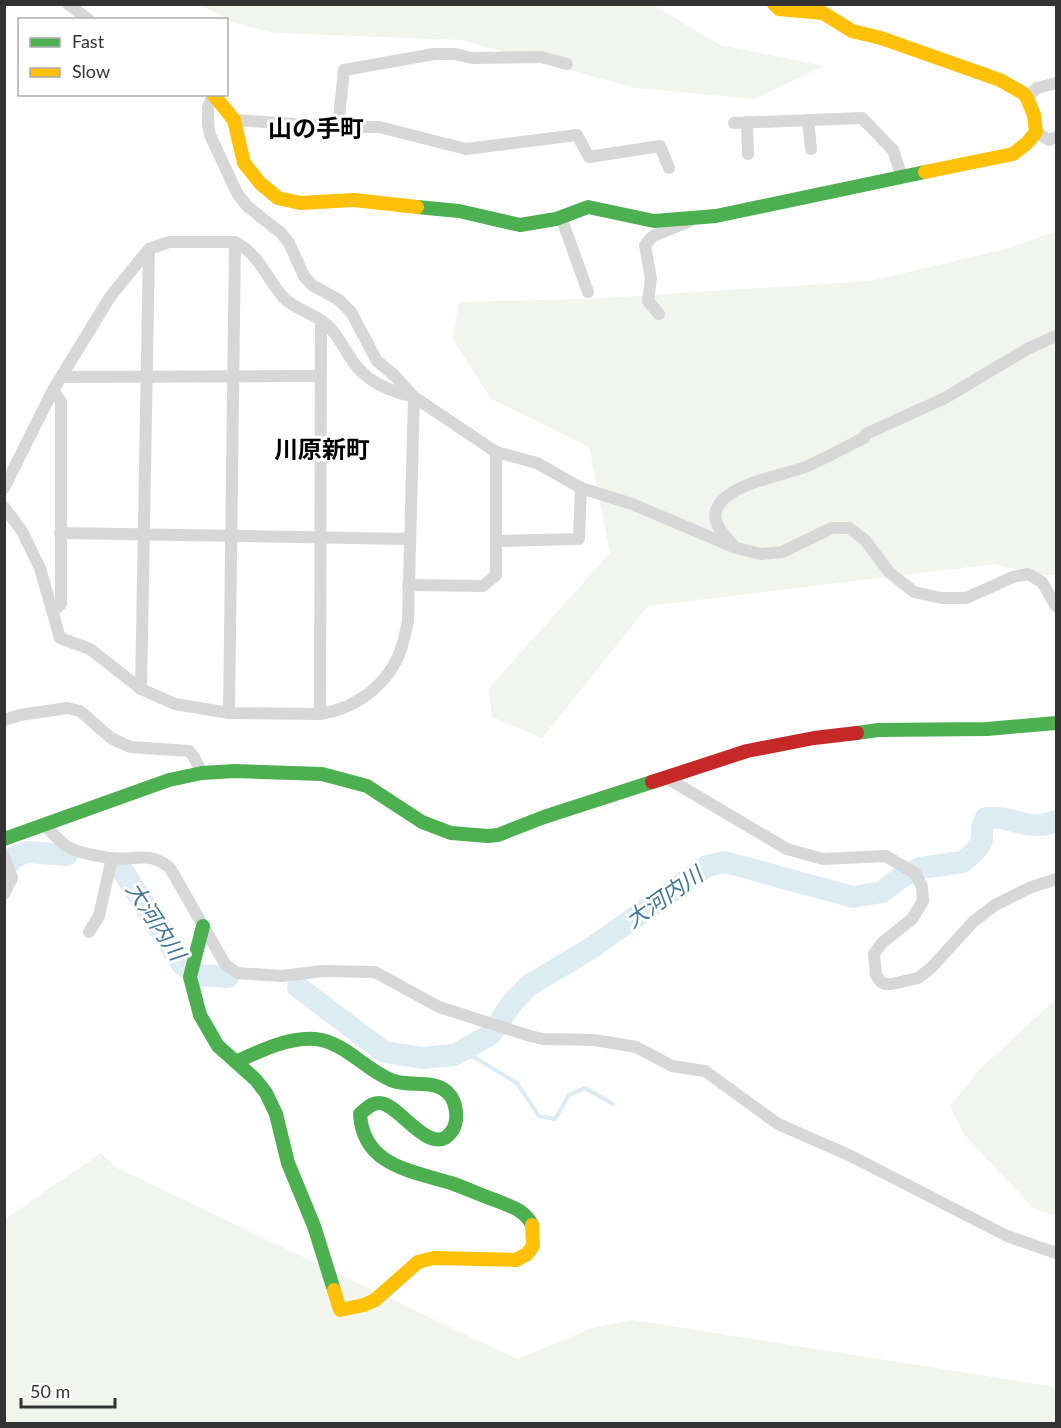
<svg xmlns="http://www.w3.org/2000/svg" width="1061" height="1428" viewBox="0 0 1061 1428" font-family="Lato,'Noto Sans JP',sans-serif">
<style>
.green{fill:#f1f5ed}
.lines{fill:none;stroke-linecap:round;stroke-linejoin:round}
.stream{stroke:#ddebf3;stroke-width:4}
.river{stroke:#ddebf3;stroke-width:22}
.street{stroke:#d7d7d7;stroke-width:12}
.fast{stroke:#4caf50;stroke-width:14}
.slow{stroke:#ffc107;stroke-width:14}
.jam{stroke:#c62828;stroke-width:14}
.labels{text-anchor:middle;stroke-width:6;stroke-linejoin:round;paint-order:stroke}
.water-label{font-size:22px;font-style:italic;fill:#3f7597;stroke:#fff}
.quarter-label{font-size:24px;font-weight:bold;fill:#000;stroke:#fff}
</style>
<rect width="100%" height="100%" fill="#fff"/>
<g class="green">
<path d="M 200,5 L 653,5 L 720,45 L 824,66 L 755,99 L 635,88 L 461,40 L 275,33 L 234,23 Z"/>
<path d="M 1056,231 L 1056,575 L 1038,575 L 994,564 L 648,606 L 542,738 L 492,717 L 489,688 L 610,553 L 589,447 L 491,399 L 452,338 L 459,302 L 588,299 L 870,281 L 1010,248 Z"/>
<path d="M 1056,999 L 1056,1216 L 1033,1208 L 964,1134 L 950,1106 L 980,1069 Z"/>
<path d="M 101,1153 L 115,1167 L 517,1359 L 592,1328 L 633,1320 L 1056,1387 L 1056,1423 L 5,1423 L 4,1220 Z"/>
</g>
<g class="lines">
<path class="stream" d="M 454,1055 L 474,1057 L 517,1083 L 539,1116 L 555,1119 L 569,1095 L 585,1088 L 613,1104"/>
<g class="river">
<path d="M 121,868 L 182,964 L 198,975 L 228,977"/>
<path d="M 4,869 L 14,857 L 28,852 L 67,855"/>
<path d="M 298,987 L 384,1052 L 422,1058 L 454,1055 L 490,1035 L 512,1003 L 528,986 L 593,947 L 707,866 L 725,862 L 853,897 L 882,892 L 900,878 L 920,868 L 963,862 L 975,851 L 982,841 L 982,827 L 986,818 C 1014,815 1027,833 1056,821"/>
</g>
<g class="street">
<path d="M 68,4 L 89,20"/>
<path d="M 213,94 L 208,108 L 208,124 L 210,135 L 237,193 L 247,206 L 281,233 L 289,243 L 304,276 L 312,285 L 339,300 L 351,312 L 377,361 L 394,375 L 414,397 L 496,452 L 496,575 L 483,586 L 408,585"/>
<path d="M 1027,98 L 1037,88 L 1056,83"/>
<path d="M 234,120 L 338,127 L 344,70 L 434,54 L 455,54 L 472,58 L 541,57 L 567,64"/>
<path d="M 808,120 L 811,149"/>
<path d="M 747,122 L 748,154"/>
<path d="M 734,123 L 862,118 L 893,150 L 902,177"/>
<path d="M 338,127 L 379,127 L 466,149 L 577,135 L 589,157 L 660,146 L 669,168"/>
<path d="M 1036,132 L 1049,140 L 1056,137"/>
<path d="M 561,217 L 588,292"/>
<path d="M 659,314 L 648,301 L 651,279 L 645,245 L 653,236 L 688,222"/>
<path d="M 61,377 L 321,376"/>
<path d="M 496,452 L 537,463 L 581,488 L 632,504 L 736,548 L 761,554 L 782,552 L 832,528 L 849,528 L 865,540 L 889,572 L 914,592 L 941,598 L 966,598 L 1013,577 L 1028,574 L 1042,582 L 1056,606"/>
<path d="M 4,488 L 53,390 L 110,297 L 149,249 L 169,242 L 235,242 C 259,254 266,277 283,297 C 293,308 309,312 322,321 C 339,333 345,353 358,368 C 373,385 394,392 414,397"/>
<path d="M 4,507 L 22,531 L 40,568 L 60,638 L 90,649 L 141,689 L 175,704 L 229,713 L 320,714 C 356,709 389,684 401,649 C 404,640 406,630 408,621 L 414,397"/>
<path d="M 60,533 L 409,539"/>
<path d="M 496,541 L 579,539 L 581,488"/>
<path d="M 734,546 C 724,535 709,521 718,506 C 732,483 781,476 805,467 C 825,459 845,447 864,438 L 866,434 L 945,398 L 1029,348 L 1056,336"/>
<path d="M 53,612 L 61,604 L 61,402 L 53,390"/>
<path d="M 141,689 L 149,249"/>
<path d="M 229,713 L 235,242"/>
<path d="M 320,714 L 321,321"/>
<path d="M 4,720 L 20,715 L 67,708 L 80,711 L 111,738 L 130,747 L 189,751 L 194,757 L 202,773"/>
<path d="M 665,777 L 787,849 L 823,859 L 886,856 L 916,874 L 922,887 L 923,901 L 912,919 L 882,943 L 874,954 L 876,975 L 881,982 L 885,984 L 892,984 L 918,978 L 931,968 L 973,922 L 995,905 L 1029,888 L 1056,879"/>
<path d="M 44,825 C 51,832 58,839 65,845 C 76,853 97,856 111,858 C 135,861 149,850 170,868 L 225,964 L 237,973 L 282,976 L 323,971 L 375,972 L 439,1007 L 530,1036 L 543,1039 L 594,1040 L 636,1047 L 672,1066 L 705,1071 L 778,1124 L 851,1156 L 1007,1236 L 1056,1253"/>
<path d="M 4,857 L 12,878 L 4,894"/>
<path d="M 89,932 L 99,916 L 112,858"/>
</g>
<g class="fast">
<path d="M 417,207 L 459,211 L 520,225 L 556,219 L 588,207 L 654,221 L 716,216 L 925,172"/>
<path d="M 857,733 L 878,730 L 987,729 L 1056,723"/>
<path d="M 4,839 L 169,780 L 202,773 L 235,771 L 322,774 L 367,786 L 422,822 L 451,833 L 488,836 L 498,835 L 544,817 L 652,782"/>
<path d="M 203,926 L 190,977 L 200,1015 L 218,1046 L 236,1062 C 260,1051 288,1037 315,1039 C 345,1042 364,1069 391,1080 C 409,1088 433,1078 448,1093 C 457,1102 459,1121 452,1131 C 431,1161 399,1102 379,1103 C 371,1103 366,1109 360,1114 C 363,1166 412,1171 451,1183 C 466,1188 480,1195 495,1200 C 509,1206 524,1209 532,1225"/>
<path d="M 236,1062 L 256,1080 L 266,1093 L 276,1114 L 288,1163 L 314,1226 L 334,1290"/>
</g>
<g class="slow">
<path d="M 774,4 L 779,9 L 823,13 L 852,31 L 881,38 L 1000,80 L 1023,93 L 1027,98 L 1034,115 L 1036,132 L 1027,143 L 1013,154 L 925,172"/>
<path d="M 213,94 L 234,120 L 244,163 L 260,183 L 278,198 L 300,203 L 354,200 L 417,207"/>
<path d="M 334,1290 L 340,1310 L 364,1305 L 375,1300 L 418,1262 L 434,1258 L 516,1260 L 527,1254 L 533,1246 L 532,1225"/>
</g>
<path class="jam" d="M 652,782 L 747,751 L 814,738 L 857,733"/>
</g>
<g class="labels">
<g class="water-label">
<text transform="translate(664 897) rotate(-35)" y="8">大河内川</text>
<text transform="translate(156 921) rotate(57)" y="8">大河内川</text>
</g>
<g class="quarter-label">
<text x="316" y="137">山の手町</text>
<text x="322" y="458">川原新町</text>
</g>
</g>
<rect width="1061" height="1428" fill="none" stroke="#333333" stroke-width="12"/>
<rect x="18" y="18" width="210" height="78" fill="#ffffff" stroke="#adadad" stroke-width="1.5"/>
<rect x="30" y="38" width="30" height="9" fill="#4caf50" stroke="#adadad" stroke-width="1.5"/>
<text x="72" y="48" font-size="18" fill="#333333">Fast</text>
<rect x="30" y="68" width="30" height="9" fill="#ffc107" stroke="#adadad" stroke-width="1.5"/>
<text x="72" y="78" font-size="18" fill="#333333">Slow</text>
<path d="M21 1398v9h94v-9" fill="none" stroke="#333333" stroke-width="3"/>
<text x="30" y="1398" font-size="18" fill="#333333" stroke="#ffffff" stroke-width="4.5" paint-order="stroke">50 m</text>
</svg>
